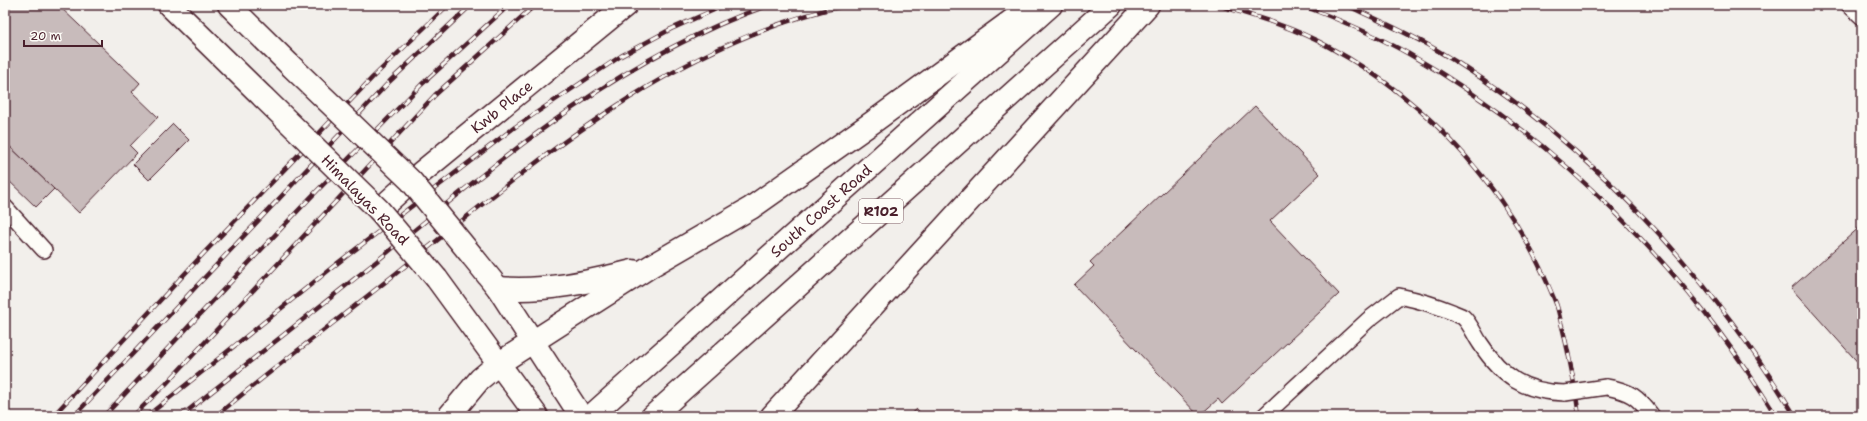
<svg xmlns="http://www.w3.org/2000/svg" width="1867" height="421" viewBox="0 0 1867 421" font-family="'Shantell Sans',sans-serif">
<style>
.building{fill:#c8bbbb;stroke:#4a1f2b}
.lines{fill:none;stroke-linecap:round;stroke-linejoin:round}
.lane-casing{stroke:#4a1f2b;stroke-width:18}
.street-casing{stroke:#4a1f2b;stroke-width:25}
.secondary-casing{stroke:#4a1f2b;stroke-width:25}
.primary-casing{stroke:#4a1f2b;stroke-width:25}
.lane{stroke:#fdfcf7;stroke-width:15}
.street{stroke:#fdfcf7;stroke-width:22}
.secondary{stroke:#fdfcf7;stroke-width:22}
.primary{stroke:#fdfcf7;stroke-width:22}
.rail-casing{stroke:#4a1f2b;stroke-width:4.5}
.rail{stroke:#fdfcf7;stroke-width:3;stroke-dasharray:9;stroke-linecap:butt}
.lane-bridge-casing{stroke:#4a1f2b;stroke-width:18;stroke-linecap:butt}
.secondary-bridge-casing{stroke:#4a1f2b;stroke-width:25;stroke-linecap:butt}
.lane-bridge{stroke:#fdfcf7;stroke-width:15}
.secondary-bridge{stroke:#fdfcf7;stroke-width:22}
.labels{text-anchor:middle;stroke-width:3.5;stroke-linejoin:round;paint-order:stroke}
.shield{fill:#fdfcf7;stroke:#806168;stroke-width:1}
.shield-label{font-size:14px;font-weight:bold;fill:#4a1f2b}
.street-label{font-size:15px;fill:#4a1f2b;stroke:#fdfcf7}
</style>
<rect width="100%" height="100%" fill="#f2efeb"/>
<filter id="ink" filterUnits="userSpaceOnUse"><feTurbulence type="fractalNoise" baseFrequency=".025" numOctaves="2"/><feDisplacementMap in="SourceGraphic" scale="8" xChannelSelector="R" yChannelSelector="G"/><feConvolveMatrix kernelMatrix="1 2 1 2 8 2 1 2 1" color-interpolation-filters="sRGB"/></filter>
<g filter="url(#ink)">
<g class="building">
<path d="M 5,5 L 58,5 L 140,83 L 132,92 L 158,117 L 130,146 L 137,153 L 79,213 L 5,142 Z"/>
<path d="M 1255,106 L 1320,174 L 1270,221 L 1339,294 L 1222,404 L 1218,399 L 1199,416 L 1074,285 L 1094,266 L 1090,262 Z"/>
<path d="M 173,124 L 189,140 L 149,180 L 133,164 Z"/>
<path d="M 5,142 L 54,189 L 36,207 L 5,177 Z"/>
<path d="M 1862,225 L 1862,367 L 1791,288 Z"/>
<path d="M 917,409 L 923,416 L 909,416 Z"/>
</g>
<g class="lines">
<g class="lane-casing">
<g id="lane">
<path d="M 1849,5 L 1862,17"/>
<path d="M 5,207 L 44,250"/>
<path d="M 1606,387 C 1630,391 1638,397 1652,416"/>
<path d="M 1264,416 L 1368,320 L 1399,296 C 1418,300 1433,304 1452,312 C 1455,314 1460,315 1463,317 C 1470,323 1475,336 1480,343 C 1502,377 1524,392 1565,393"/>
</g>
</g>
<g class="street-casing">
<path id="street" d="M 379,210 L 411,181 L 626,5"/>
</g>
<g class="secondary-casing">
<g id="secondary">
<path d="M 169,5 L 263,97"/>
<path d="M 229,5 L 290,65"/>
<path d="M 473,257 L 498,288 L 581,416"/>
<path d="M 437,279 L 537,416"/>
</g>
</g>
<g class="primary-casing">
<g id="primary">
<path d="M 498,288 C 544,292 589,282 633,271"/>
<path d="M 449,416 L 480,379 L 498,364 L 651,266 L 751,208 L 873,122 L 1033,5"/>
<path d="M 591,416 L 1051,5"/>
<path d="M 653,416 L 1111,5"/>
<path d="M 772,416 L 1148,5"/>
</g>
</g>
<use href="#lane" class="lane"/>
<use href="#street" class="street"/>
<use href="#secondary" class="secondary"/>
<use href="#primary" class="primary"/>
<g class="rail-casing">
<g id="rail">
<path d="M 1216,5 C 1254,16 1293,27 1329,47 C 1431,102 1512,194 1555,301 C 1559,310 1560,321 1563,330 C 1570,359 1575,387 1579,416"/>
<path d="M 1301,5 C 1338,19 1375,35 1409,54 C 1557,138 1688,271 1776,416"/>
<path d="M 1346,5 C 1376,19 1406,32 1435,49 C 1582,135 1707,271 1795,416"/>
<path d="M 53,416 L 204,253 L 373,77 L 448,5"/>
<path d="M 74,416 L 390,81 L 471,5"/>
<path d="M 104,416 L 310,198 L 421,85 L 509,5"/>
<path d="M 133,416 L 166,384 L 435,95 L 535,5"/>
<path d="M 147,416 L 339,262 L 515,127 L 621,56 L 671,29 L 725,5"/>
<path d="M 181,416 C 246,364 312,313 377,261 C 497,162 619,57 769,5"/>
<path d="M 216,416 C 277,365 342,317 404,267 C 538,160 674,42 847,5"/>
</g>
</g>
<use href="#rail" class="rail"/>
<g class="lane-bridge-casing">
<path id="lane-bridge" d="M 1565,393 L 1606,387"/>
</g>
<g class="secondary-bridge-casing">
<g id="secondary-bridge">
<path d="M 290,65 L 411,181 L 473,257"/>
<path d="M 263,97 L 379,210 L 437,279"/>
</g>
</g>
<use href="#lane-bridge" class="lane-bridge"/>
<use href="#secondary-bridge" class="secondary-bridge"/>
</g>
</g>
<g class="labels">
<rect class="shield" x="859" y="199" width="44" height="24" rx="3"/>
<g class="shield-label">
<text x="881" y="216">R102</text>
</g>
<g class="street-label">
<text transform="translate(502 107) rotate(-39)" y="5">Kwb Place</text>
<text transform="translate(365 200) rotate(46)" y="5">Himalayas Road</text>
<text transform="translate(821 211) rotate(-42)" y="5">South Coast Road</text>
</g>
</g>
<rect width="1867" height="421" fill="none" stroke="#fdfcf7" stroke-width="20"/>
<rect x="10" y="10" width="1847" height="401" fill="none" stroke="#4a1f2b" stroke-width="1.5" filter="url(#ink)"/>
<path d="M24 40v6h78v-6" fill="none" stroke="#4a1f2b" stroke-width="2"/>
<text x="30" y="40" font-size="12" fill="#4a1f2b" stroke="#fdfcf7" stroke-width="3" paint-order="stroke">20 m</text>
</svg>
